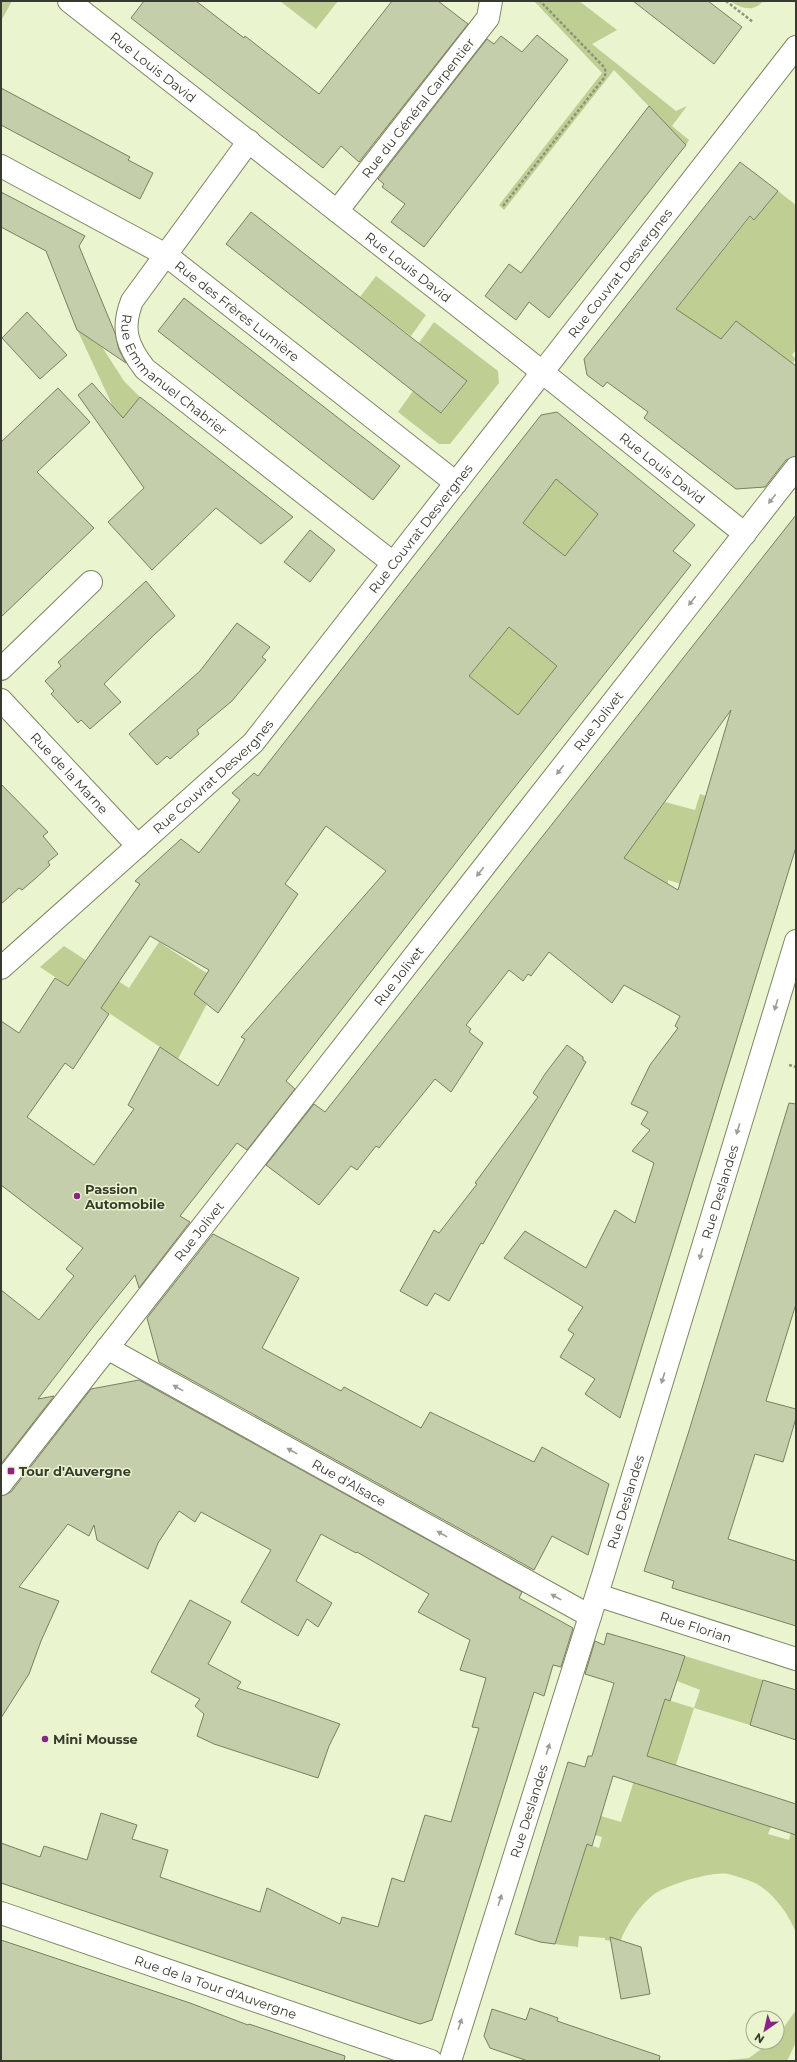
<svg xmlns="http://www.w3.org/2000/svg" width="797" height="2062" viewBox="0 0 797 2062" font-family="Montserrat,sans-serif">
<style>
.green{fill:#bfcf93}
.building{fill:#c4ceab;stroke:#788060;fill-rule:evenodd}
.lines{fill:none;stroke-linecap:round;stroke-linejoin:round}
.minor-casing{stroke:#7e8766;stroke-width:24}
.path{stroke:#8c937a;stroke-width:2.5;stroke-dasharray:3 2;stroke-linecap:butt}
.minor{stroke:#fff;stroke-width:22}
.oneway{fill:#9b9d96}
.poi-dot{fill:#8c2287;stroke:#eaf4cf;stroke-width:1.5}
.labels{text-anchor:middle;stroke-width:3;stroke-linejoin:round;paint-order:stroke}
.street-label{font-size:13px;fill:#373b2d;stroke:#eaf4cf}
.poi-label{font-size:13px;font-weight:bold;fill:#373b2d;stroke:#eaf4cf;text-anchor:start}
</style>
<rect width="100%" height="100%" fill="#eaf4cf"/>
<g class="green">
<path d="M 1,1 L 12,1 L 1,21 Z"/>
<path d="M 280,1 L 338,1 L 316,29 Z"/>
<path d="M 534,1 L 579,1 L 617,30 L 592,44 L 676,111 L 687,106 L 672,126 L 689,140 L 686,145 L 614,70 L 504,210 L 499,205 L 602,73 Z"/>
<path d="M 730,1 L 763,1 C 754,13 740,8 730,1 Z"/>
<path d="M 778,191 L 796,205 L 796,350 L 792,355 L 796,359 L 786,372 L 792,377 L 781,392 L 769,382 L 736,424 L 742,430 L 710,469 L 676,443 L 707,403 L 694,392 L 707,376 L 712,380 L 720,371 L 715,366 L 718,362 L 728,371 L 756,337 L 735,322 L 729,330 L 738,337 L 728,349 L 718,342 L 684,385 L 658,364 C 667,353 674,346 689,352 L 698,336 L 682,324 L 681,320 L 684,315 L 676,309 L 750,217 L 754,220 Z"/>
<path d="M 376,276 L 426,315 L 411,336 L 360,297 Z"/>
<path d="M 434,322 L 498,371 L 499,383 L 450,444 L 439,444 L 398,412 L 413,391 L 442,413 L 467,381 L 419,343 Z"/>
<path d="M 99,326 L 90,339 L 102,347 L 124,381 L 140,397 L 120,422 L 76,327 Z"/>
<path d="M 547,469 L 587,502 L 586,504 L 598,514 L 577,540 L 607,595 L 565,556 L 523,523 Z"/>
<path d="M 509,627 L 557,666 L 518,715 L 502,702 L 494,711 L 451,699 Z"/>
<path d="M 700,794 L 745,808 L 721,896 L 668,880 L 668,884 L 613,851 L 641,834 L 665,802 L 695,810 Z"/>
<path d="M 159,942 L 219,981 L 178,1059 L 40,967 L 64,946 L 129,988 Z"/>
<path d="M 685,1656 L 763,1680 L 750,1725 L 694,1708 L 667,1793 L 771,1827 L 768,1834 L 789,1840 L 791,1833 L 796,1835 L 796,1933 C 789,1914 774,1894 757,1884 C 749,1880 736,1876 728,1874 C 712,1871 666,1885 653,1895 C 639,1906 626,1926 620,1942 L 605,1940 L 605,1938 L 579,1936 L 578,1947 L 554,1944 L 587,1844 L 599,1848 L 602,1837 L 595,1835 L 601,1816 L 621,1822 L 642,1755 L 647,1756 L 665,1699 L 694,1708 L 700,1690 L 677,1681 Z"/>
<path d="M 796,2010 L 796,2042 L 787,2061 L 730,2060 L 749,2058 L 771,2042 L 777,2042 L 777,2037 Z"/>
</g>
<g class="building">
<path d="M 144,1 L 196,1 L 244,38 L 245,36 L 319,94 L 392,1 L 438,1 L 468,24 L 359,162 L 341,146 L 323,168 L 131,18 Z"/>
<path d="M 633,1 L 708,1 L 742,27 L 714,64 Z"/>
<path d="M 537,35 L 568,60 L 424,247 L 391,222 L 405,204 L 382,187 L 384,184 L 378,179 L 487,39 L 494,44 L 501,36 L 522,52 Z"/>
<path d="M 1,88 L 130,157 L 128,160 L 153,173 L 140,199 L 1,125 Z"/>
<path d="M 649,106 L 686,145 L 549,318 L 529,302 L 516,320 L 485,296 L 509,264 L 521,273 Z"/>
<path d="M 740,162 L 778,191 L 754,220 L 750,216 L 676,309 L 721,339 L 736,321 L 796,366 L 796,456 L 786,460 L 765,487 L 736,489 L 644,418 L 648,412 L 607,382 L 603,387 L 587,375 L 584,359 Z"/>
<path d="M 1,192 L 85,236 L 79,246 L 115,333 L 119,350 L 126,363 L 77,330 L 46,251 L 1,227 Z"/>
<path d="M 251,212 L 467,381 L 441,413 L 226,244 Z"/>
<path d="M 184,298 L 400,466 L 373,500 L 158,331 Z"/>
<path d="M 27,312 L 67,355 L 40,379 L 2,338 Z"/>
<path d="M 92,383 L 123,418 L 140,397 L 293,517 L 261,544 L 216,508 L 152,570 L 108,522 L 144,488 L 78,395 Z"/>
<path d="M 58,388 L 90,422 L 37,472 L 94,528 L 1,617 L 1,442 Z"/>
<path d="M 557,412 L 695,525 L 673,551 L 691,565 L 503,802 L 286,1081 L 295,1089 L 247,1150 L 237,1143 L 180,1216 L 190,1222 L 139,1288 L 135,1275 L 93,1327 L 38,1399 L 54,1396 L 1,1464 L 1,1290 L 39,1320 L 74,1276 L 66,1269 L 83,1248 L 1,1185 L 1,1021 L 19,1033 L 55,978 L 68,986 L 140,884 L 135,881 L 181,839 L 199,853 L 240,800 L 232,793 L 254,773 L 258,776 L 541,415 ZM 556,479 L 598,514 L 565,556 L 523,523 ZM 509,627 L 557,666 L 518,715 L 469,676 ZM 326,826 L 386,871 L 241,1037 L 245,1039 L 218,1086 L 160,1047 L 128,1105 L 134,1109 L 94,1165 L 27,1117 L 65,1063 L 73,1069 L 109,1014 L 101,1008 L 150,936 L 209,970 L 194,994 L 218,1013 L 298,894 L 285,884 Z"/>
<path d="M 796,515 L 796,847 L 620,1418 L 585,1394 L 595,1379 L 560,1357 L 574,1334 L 568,1330 L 583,1307 L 504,1258 L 525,1231 L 586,1268 L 615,1210 L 635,1223 L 654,1163 L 632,1151 L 650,1130 L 641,1124 L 648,1112 L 631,1104 L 650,1065 L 678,1028 L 675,1026 L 680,1016 L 624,985 L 612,1003 L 549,952 L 531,976 L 528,974 L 523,981 L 509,970 L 466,1025 L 471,1029 L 469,1032 L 483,1043 L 451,1092 L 435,1079 L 379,1148 L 376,1146 L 357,1170 L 351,1166 L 319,1205 L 266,1165 L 314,1104 L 325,1112 ZM 731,710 L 678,890 L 624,858 Z"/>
<path d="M 310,530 L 335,550 L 310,582 L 284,562 Z"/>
<path d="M 146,581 L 175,616 L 155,634 L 104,684 L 121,702 L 90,729 L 81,720 L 78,723 L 65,709 L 51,694 L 54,691 L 45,681 L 61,666 L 58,662 Z"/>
<path d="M 237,623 L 270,647 L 262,657 L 266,660 L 232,701 L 197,730 L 199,734 L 170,759 L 167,756 L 157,765 L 129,734 L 200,671 Z"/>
<path d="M 1,784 L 48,832 L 43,836 L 58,854 L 48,862 L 50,865 L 36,878 L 22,890 L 19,888 L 1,904 Z"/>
<path d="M 567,1045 L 583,1057 L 583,1060 L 586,1062 L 483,1244 L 481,1243 L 449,1301 L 435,1293 L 427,1306 L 400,1291 L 434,1230 L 439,1233 L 477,1184 L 475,1183 L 538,1097 L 533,1093 L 545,1074 Z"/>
<path d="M 789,1103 L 796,1104 L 796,1304 L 766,1401 L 796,1409 L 796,1418 L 783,1462 L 755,1454 L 728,1539 L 796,1561 L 796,1626 L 672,1588 L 674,1581 L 644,1571 L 688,1434 Z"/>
<path d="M 213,1234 L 299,1278 L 262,1348 L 341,1391 L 344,1387 L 421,1428 L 430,1412 L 534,1462 L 542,1447 L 609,1484 L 588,1555 L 552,1536 L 534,1570 L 159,1362 L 147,1318 Z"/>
<path d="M 139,1380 L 522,1592 L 519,1598 L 573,1628 L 561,1667 L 553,1665 L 544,1696 L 534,1692 L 432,2020 L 420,2024 L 1,1883 L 1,1843 L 40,1857 L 44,1846 L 87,1860 L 101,1813 L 137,1825 L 132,1839 L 168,1850 L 160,1877 L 260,1912 L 267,1888 L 340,1924 L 342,1917 L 378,1927 L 392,1878 L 404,1882 L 425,1815 L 451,1822 L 479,1728 L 472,1727 L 486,1678 L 460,1670 L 470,1640 L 418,1612 L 429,1594 L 357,1552 L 356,1553 L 321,1534 L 296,1581 L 332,1603 L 318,1627 L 307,1619 L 298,1636 L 241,1602 L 271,1550 L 201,1512 L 195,1522 L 179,1511 L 158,1543 L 148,1569 L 97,1540 L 94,1525 L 89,1536 L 68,1524 L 19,1587 L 59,1601 L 41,1641 L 29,1674 L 1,1718 L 1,1496 L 11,1492 L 91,1389 Z"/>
<path d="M 190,1600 L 231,1622 L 208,1664 L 241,1682 L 237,1688 L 340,1724 L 329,1746 L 318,1778 L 214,1744 L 197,1736 L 204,1714 L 195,1706 L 200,1699 L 151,1672 Z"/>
<path d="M 607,1633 L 685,1656 L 670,1701 L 665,1699 L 647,1756 L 796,1804 L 796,1835 L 613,1776 L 592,1846 L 587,1844 L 555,1944 L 540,1942 L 515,1934 L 568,1762 L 585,1767 L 588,1756 L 592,1756 L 614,1683 L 585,1674 L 595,1641 L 604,1645 Z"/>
<path d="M 763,1680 L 796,1690 L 796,1740 L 750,1725 Z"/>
<path d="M 610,1937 L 641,1947 L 650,1994 L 621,1999 Z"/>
<path d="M 1,1940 L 190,2003 L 248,2025 L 249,2024 L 345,2056 L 344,2061 L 1,2061 Z"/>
<path d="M 530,2008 L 558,2018 L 557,2021 L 660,2056 L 659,2061 L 528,2061 L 490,2048 L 484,2036 L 492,2009 L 526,2020 Z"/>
</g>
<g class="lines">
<g class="minor-casing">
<g id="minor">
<path id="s1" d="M 69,1 L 522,356 L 745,534"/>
<path id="s2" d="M 249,141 L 132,301 C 121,329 127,346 145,369 L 393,563"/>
<path id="s3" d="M 1,166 L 166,255 L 456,483"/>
<path id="s4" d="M 337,211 L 488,18 L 491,1"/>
<path d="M 1,669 L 91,582"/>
<path id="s5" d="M 1,700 L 138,846"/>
<path id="s6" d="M 1,968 L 253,743 L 796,47"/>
<path id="s7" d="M 107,1348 L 590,1616"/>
<path id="s8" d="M 1,1484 L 796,468"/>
<path id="s9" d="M 597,1595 L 796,1659"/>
<path id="s10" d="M 1,1913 L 431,2061"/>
<path id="s11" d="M 450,2061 L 603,1575 L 796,941"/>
</g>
</g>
<g class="path">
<path d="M 726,1 L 753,22"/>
<path d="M 503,206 L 604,78 L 606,72 L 604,67 L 540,1"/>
<path d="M 789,1065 L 796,1067"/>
</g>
<use href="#minor" class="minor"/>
</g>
<defs><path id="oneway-solid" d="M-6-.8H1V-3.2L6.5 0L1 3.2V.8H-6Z"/></defs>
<g class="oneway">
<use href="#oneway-solid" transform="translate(772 499) rotate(128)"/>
<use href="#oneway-solid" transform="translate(692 601) rotate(128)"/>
<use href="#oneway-solid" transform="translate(560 770) rotate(128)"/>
<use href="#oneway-solid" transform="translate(480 872) rotate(128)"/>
<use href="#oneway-solid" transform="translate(776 1005) rotate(107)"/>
<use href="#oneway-solid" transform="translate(738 1129) rotate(107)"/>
<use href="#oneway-solid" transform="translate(701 1254) rotate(107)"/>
<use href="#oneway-solid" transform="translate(663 1378) rotate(107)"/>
<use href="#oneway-solid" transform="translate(178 1388) rotate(-151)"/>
<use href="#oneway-solid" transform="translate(292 1451) rotate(-151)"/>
<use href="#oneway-solid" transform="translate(442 1534) rotate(-151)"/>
<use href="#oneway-solid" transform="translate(556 1597) rotate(-151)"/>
<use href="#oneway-solid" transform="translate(548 1749) rotate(-72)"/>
<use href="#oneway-solid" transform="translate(500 1900) rotate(-72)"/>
<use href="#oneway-solid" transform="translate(460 2024) rotate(-72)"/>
</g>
<g class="poi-dot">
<circle cx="77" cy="1196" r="4"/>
<rect x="7" y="1467" width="8" height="8" rx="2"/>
<circle cx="45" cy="1739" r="4"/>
</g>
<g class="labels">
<g class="street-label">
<text dy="5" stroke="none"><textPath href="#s1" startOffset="107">Rue Louis David</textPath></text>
<text dy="5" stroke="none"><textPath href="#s4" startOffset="131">Rue du Général Carpentier</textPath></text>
<text dy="5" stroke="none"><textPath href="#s1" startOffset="431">Rue Louis David</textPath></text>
<text dy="5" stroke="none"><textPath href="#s6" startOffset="934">Rue Couvrat Desvergnes</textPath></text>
<text dy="5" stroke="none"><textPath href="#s3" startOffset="278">Rue des Frères Lumière</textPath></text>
<text dy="5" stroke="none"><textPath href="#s2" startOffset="293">Rue Emmanuel Chabrier</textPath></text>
<text dy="5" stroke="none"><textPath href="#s1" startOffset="755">Rue Louis David</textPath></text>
<text dy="5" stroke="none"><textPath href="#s6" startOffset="610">Rue Couvrat Desvergnes</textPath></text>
<text dy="5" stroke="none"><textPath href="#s8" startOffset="969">Rue Jolivet</textPath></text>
<text dy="5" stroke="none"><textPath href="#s5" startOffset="100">Rue de la Marne</textPath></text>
<text dy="5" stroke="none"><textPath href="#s6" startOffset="286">Rue Couvrat Desvergnes</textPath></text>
<text dy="5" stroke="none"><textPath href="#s8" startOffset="645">Rue Jolivet</textPath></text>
<text dy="5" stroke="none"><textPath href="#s11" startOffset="910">Rue Deslandes</textPath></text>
<text dy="5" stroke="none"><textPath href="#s8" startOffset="321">Rue Jolivet</textPath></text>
<text dy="5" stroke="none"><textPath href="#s7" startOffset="277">Rue d'Alsace</textPath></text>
<text dy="5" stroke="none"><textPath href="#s11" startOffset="586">Rue Deslandes</textPath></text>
<text dy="5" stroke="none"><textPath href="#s9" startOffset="104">Rue Florian</textPath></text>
<text dy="5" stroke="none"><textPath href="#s11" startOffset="262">Rue Deslandes</textPath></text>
<text dy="5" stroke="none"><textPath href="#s10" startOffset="227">Rue de la Tour d'Auvergne</textPath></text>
</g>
<g class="poi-label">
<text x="85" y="1194">Passion<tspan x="85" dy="15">Automobile</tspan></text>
<text x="19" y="1476">Tour d'Auvergne</text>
<text x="53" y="1744">Mini Mousse</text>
</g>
</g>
<rect width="797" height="2062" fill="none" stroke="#373b2d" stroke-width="4"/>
<g transform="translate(765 2030) rotate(214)"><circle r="19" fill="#eaf4cf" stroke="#a2aa8e"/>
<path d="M0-3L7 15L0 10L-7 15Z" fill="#8c2287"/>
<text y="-6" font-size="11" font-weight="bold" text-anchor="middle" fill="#373b2d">N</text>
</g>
</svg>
